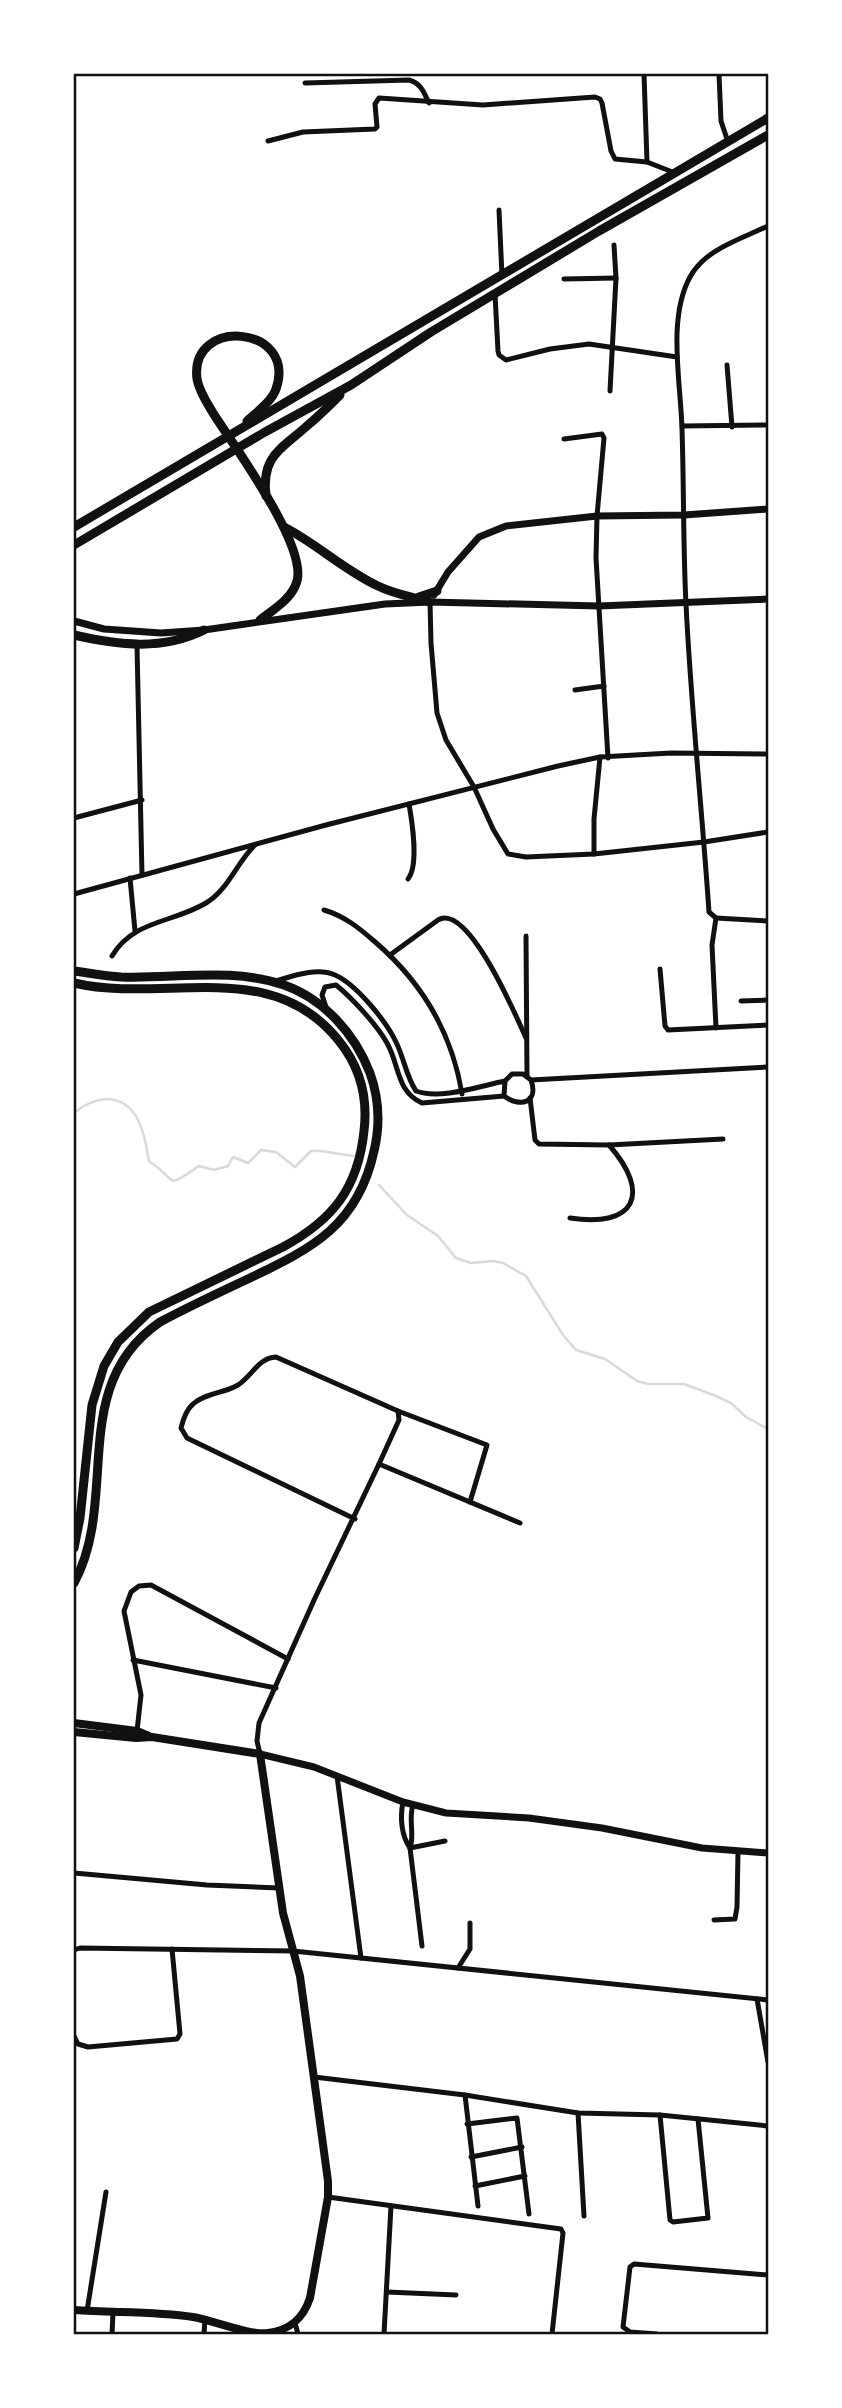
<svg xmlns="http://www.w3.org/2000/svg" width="842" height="2408" viewBox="0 0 842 2408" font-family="Quicksand,sans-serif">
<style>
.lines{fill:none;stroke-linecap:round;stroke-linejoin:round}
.stream{stroke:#d9d9d9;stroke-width:2.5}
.minor{stroke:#111;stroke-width:5}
.tertiary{stroke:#111;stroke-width:7}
.secondary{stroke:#111;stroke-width:8}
.trunk{stroke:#111;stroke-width:9}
.neatline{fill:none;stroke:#111;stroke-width:2.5}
</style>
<rect width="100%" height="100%" fill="#fff"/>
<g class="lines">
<g class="stream">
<path d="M 74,1113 C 103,1090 132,1095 143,1133 C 146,1142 147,1152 149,1161 C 180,1182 163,1190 199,1166 L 214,1170 L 228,1166 L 233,1157 L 248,1163 L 261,1150 L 276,1152 L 295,1167 L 311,1151 L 321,1151 L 353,1156"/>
<path d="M 379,1185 L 407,1215 L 438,1236 L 456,1258 L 471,1263 L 493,1261 L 503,1263 L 526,1276 L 563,1335 L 576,1350 L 605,1359 L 637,1381 L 648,1384 L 684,1384 L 716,1396 L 731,1403 L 746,1417 L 768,1429"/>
</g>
<g class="minor">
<path d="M 644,74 L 647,162"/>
<path d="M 719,74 L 721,121 L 728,142"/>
<path d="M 305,83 L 409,80 C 421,83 424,93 429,103"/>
<path d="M 268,141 L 303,132 L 375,129 L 377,127 L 375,104 L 379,98 L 483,105 L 595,97 L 600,99 L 602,103 L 611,151 L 615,159 L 647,162 L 675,173"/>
<path d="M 499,210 L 502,276"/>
<path d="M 564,279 L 616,278"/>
<path d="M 495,294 L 498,351 L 499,355 L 506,360 L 550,349 L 589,344 L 677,357"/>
<path d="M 727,365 L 732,427"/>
<path d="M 610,391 L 616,278 L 614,245"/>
<path d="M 682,426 L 768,425"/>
<path d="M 564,439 L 602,434 L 604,438 L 597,516 L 596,558 L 608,758"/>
<path d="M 430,602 L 431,643 L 437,713 L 446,740 L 474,787 L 493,829 L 508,854 L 526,857 L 594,854 L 704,842 L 768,832"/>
<path d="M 137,646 L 142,875"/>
<path d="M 575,690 L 604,686"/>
<path d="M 74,818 L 142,800"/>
<path d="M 594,854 L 594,819 L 600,757"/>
<path d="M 130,878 L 135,931"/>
<path d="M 408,879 C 419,866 412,821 409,804"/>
<path d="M 74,894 L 326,825 L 558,766 L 600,757 L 671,753 L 768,754"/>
<path d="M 324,910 C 344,916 358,927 374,941 C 421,981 452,1033 462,1094"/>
<path d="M 716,918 L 709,912 C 702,809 691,707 686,604 C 683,546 684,488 682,429 C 681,384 667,319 690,277 C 705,249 741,239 768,226"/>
<path d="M 716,918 L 712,945 L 716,1028"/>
<path d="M 716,918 L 768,921"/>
<path d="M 526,936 L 527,1076"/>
<path d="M 390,955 L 438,920 C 468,902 516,1016 526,1038"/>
<path d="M 112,956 C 133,920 173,923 206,903 C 228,890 237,862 255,845"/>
<path d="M 660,969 L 665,1026 L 668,1030 L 768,1025"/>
<path d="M 276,981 C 293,976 317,967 335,975 C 356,984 386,1021 396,1042 C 404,1058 406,1076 416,1091 C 440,1100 480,1086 505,1081"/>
<path d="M 741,1001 L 768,1000"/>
<path d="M 326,1007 L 322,995 L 325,987 L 336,985 C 352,998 377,1025 387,1043 C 400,1066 396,1091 422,1103 L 504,1096 C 520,1108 539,1103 531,1080 L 523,1074 L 512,1074 L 505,1081 L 504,1096"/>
<path d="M 531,1080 L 768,1067"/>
<path d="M 530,1098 L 535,1140 L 539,1144 L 609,1145 L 723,1139"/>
<path d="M 570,1218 C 635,1228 652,1194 609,1145"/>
<path d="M 398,1411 L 487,1445 L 470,1502"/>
<path d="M 379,1464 L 520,1523"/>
<path d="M 133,1660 L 276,1688"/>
<path d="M 137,1731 L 141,1695 L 124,1611 L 131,1592 L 139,1586 L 151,1585 L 288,1659"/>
<path d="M 260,1754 L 257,1741 L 259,1723 L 315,1598 L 379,1464 L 399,1420 L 398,1411 L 276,1357 C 258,1358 253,1375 238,1385 C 225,1393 205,1393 193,1404 C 187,1409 183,1420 181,1428 L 187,1438 L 355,1519"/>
<path d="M 337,1776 L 361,1958"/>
<path d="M 403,1802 C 400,1817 401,1835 410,1848"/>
<path d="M 413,1805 C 408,1820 415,1834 410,1848 L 422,1946"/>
<path d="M 410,1848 L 445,1841"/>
<path d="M 74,1873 L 207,1885 L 279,1888"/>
<path d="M 714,1920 L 735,1919 L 737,1907 L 738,1851"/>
<path d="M 74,1950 L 80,1948 L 293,1951 L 768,2000"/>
<path d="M 458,1968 L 470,1949 L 470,1923"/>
<path d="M 757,1999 L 768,2062"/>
<path d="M 74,2036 L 78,2044 L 88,2047 L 177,2039 L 180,2034 L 172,1949"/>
<path d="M 314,2077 L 465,2095 L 578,2113 L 660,2115 L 768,2126"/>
<path d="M 465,2095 L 478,2206"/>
<path d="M 578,2113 L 584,2216"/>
<path d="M 660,2115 L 670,2220 L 673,2222 L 708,2218 L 698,2119"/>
<path d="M 467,2124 L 517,2118 L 529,2214"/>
<path d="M 471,2157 L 522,2147"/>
<path d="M 475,2186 L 525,2176"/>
<path d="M 328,2197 L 561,2229 L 563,2233 L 552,2334"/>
<path d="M 387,2292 L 456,2295"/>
<path d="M 87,2311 L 106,2192"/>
<path d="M 295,2323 L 298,2334"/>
<path d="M 112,2334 L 113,2313"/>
<path d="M 204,2334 L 205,2319"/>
<path d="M 384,2334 L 391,2206"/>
<path d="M 657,2334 L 630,2332 L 623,2327 L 630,2267 L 634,2264 L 768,2275"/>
</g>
<g class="tertiary">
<path d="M 434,595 L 448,572 L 479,537 L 506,526 L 597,516 L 684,515 L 768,509"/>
<path d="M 74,621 L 104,629 L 161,633 L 204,630 L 385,604 L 430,602 L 599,606 L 768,599"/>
<path d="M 260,1754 L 314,1767 L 403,1802 L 446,1813 L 529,1818 L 602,1828 L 702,1848 L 768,1853"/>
</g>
<g class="secondary">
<path d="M 74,1723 L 137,1731 L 149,1736"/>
<path d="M 74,1732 L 136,1738 L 152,1737 L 260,1754 L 283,1913 L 300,1976 L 328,2181 L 328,2197 L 310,2298 C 303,2319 290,2330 268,2333 C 251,2336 212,2320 193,2317 C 154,2311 113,2313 74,2310"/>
</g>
<g class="trunk">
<path d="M 247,421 C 257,412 272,401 276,389 C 298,325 189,316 197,379 C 199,391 207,403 213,413 C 234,446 307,545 297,581 C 292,599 274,609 260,620"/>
<path d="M 266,496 C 261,455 282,449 308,425 C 319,416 330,405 340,395"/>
<path d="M 74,527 L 768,118"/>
<path d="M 284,527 C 317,544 344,570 378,586 C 394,594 413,597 430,602"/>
<path d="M 74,545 L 265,432 L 351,385 L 431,332 L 599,231 L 768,135"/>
<path d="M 419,597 L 437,591"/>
<path d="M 74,635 C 118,645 162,651 204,630"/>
<path d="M 74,971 C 89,973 105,976 121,977 C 174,979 232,967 284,985 C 324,999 355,1034 370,1073 C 379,1098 380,1126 374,1151 C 358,1225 313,1248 250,1278 C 220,1292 190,1306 160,1322 C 67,1386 120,1498 74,1583"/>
<path d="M 74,983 C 165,1004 271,955 339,1041 C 360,1067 368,1098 364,1131 C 358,1188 333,1220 283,1247 L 149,1312 L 118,1342 L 104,1366 L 92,1405 L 80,1518 L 74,1548"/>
</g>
</g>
<rect width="842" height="2408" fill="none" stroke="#ffffff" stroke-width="150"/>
<rect x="75" y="75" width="692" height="2258" class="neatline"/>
</svg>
